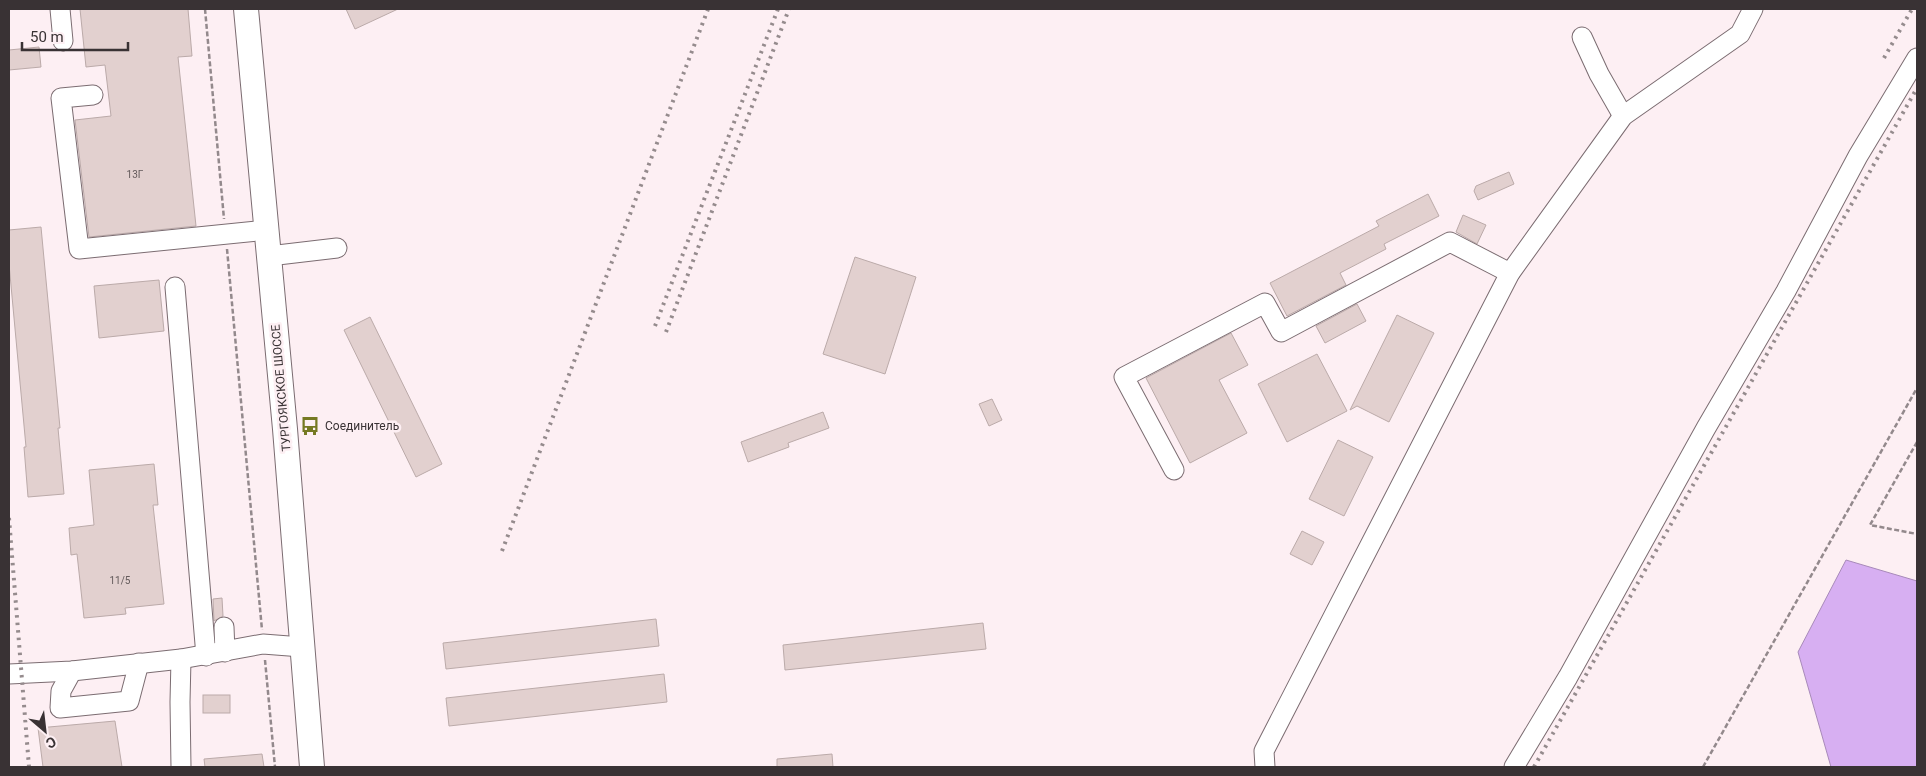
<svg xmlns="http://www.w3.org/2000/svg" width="1926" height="776" viewBox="0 0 1926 776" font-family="Roboto,sans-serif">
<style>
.water{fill:#d7aff2;stroke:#a88ab9}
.building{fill:#e2d0cf;stroke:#bbaaa9}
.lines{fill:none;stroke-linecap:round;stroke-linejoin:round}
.minor-casing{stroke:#7b6c71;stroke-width:21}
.major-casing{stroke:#7b6c71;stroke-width:26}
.path{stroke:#93898c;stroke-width:2.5;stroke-dasharray:5 2.5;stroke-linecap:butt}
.minor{stroke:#fff;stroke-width:19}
.major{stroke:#fff;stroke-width:24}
.rail{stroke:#958b8d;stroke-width:4;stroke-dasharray:2.5 5;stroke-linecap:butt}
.labels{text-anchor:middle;stroke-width:5;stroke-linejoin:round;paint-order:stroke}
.number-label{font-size:10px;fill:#635a5b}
.street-label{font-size:12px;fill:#393234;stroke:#fdeff3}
.poi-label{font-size:12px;fill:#393234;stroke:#fdeff3;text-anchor:start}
</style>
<rect width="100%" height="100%" fill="#fdeff3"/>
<path class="water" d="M 1846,560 L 1917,581 L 1917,767 L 1831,767 L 1798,652 Z"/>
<g class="building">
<path d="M 80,9 L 188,9 L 192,56 L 178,57 L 196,226 L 89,237 L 75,120 L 111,116 L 105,65 L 86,67 Z"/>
<path d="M 346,9 L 398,9 L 355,29 Z"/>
<path d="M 39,47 L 41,67 L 9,70 L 9,50 Z"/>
<path d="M 1509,172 L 1514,184 L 1478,200 L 1474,191 L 1476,186 Z"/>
<path d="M 1428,194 L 1439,216 L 1384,244 L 1386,249 L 1340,273 L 1346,285 L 1287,316 L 1270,283 L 1379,226 L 1376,221 Z"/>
<path d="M 1463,215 L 1486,225 L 1477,244 L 1456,232 Z"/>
<path d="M 41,227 L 60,428 L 58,428 L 64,494 L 28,497 L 24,447 L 26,447 L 9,264 L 9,230 Z"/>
<path d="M 855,257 L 916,277 L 885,374 L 823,354 Z"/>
<path d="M 159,280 L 164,331 L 99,338 L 94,286 Z"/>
<path d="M 1357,304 L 1366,321 L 1325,343 L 1316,326 Z"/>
<path d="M 1397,315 L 1434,333 L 1389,422 L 1357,406 L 1350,410 Z"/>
<path d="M 370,317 L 442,464 L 416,477 L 344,330 Z"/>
<path d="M 1231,333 L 1248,365 L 1219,380 L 1247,433 L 1190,463 L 1146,378 Z"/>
<path d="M 1317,354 L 1347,411 L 1287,442 L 1258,384 Z"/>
<path d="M 992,399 L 1002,420 L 989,426 L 979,404 Z"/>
<path d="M 823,412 L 829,428 L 788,443 L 789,447 L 748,462 L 741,442 Z"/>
<path d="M 1338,440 L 1373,457 L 1344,516 L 1309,499 Z"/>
<path d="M 154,464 L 158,505 L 153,505 L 164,604 L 125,608 L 126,614 L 84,618 L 77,554 L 71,555 L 69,528 L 94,525 L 89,470 Z"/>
<path d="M 1302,531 L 1324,542 L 1312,565 L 1290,554 Z"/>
<path d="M 222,598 L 223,616 L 214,621 L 213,599 Z"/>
<path d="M 656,619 L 659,646 L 446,669 L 443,643 Z"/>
<path d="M 983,623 L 986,649 L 785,670 L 783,645 Z"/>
<path d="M 664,674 L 667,702 L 449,726 L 446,698 Z"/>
<rect x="203" y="695" width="27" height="18"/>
<path d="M 115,721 L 122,767 L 43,767 L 38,728 Z"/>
<path d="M 262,754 L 264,767 L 205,767 L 204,759 Z"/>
<path d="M 832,754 L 833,767 L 777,767 L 777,759 Z"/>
</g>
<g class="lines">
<g class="minor-casing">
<g id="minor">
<path d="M 60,9 L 63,41"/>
<path d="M 1582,37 L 1599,74 L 1623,116"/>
<path d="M 93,95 L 61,98 L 79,249 L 267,230"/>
<path d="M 269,256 L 337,248"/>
<path d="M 175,287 L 206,656"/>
<path d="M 1174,470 L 1124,377 L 1265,303 L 1281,332 L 1450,242 L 1510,273"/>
<path d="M 224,627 L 225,652"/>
<path d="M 181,659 L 180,702 L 181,767"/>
<path d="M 72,671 L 61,691 L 60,708 L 129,701 L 139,663"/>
<path d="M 9,674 L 72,671 L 181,659 L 263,644 L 302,647"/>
<path d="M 1265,767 L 1264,751 L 1510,273 L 1623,116 L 1740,34 L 1753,9"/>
<path d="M 1514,767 L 1568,677 L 1706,428 L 1786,291 L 1858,156 L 1917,58"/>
</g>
</g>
<g class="major-casing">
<path id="major" d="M 246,9 L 285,429 L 312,767"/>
</g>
<g class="path">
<path d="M 205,9 L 224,219"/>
<path d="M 227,249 L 262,630"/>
<path d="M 1917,442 L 1870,525 L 1917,534"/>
<path d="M 265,660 L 275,767"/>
<path d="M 1703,767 L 1917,388"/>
</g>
<use href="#minor" class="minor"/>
<use href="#major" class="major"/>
<g class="rail">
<path d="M 1884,58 L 1912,9"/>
<path d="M 655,326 L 778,9"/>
<path d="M 666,332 L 789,9"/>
<path d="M 9,518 L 29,767"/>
<path d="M 502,551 L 708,9"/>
<path d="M 1534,767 L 1917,88"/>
</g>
</g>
<defs>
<g id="bus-bare" transform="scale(1.5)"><path d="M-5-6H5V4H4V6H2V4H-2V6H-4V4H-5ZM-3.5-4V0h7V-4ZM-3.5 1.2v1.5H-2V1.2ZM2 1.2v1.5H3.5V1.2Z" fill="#757922" stroke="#fdeff3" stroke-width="2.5" paint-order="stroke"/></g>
</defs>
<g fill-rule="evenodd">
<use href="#bus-bare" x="310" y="426"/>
</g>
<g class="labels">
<g class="number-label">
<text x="135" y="178">13Г</text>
<text x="120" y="584">11/5</text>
</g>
<g class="street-label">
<text transform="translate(281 388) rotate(-95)" y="4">ТУРГОЯКСКОЕ ШОССЕ</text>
</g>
<g class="poi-label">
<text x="325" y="430">Соединитель</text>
</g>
</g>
<rect width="1926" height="776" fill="none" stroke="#393234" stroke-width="20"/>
<g transform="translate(45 731) rotate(152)" stroke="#fdeff3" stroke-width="4" paint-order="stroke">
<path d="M0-4L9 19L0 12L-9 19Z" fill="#393234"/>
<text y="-8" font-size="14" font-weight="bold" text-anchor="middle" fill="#393234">С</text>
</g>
<path d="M22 42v8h106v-8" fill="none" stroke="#393234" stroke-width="2.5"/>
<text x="30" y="42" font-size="15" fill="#393234" stroke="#fdeff3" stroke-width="4" paint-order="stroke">50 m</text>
</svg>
